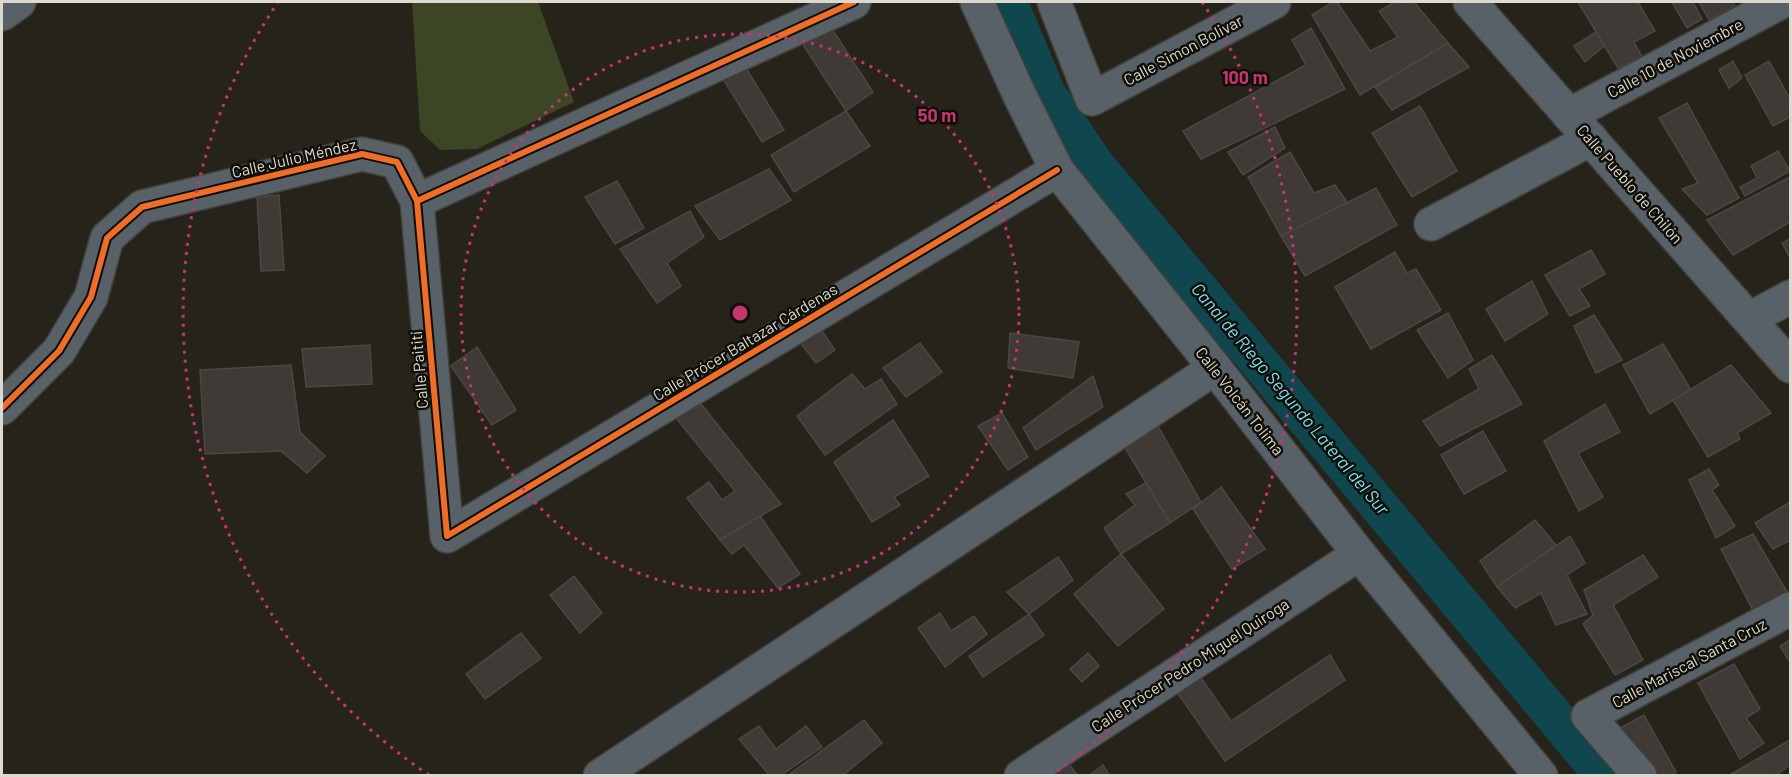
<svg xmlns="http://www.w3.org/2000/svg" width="1792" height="777" viewBox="0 0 1792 777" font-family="Barlow,sans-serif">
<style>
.green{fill:#3c4524}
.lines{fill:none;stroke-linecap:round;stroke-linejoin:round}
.canal{stroke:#10474e;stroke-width:39}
.building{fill:#3f3a35;stroke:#4c4743;stroke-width:1.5}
.minor-casing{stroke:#423f39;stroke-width:36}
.minor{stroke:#586068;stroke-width:33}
.cycleway-casing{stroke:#100e08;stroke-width:10}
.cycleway{stroke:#ee6e29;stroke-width:6}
.ring{fill:none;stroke:#c6356d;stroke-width:3;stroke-dasharray:3 6}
.labels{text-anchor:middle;stroke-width:5;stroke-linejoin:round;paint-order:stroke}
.street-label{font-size:16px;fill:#ddd9d0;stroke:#100e08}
.water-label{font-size:18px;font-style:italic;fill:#83dfed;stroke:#100e08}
.centre{fill:#c6356d;stroke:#100e08;stroke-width:3}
.ring-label{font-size:18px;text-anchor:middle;font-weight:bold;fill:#c6356d;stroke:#100e08;stroke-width:5;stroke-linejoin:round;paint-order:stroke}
</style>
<rect width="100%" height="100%" fill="#26231b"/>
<path class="green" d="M 412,2 L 538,2 L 574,102 L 477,149 L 440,150 L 420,131 Z"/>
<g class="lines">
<path class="canal" d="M 1008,2 L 1046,93 L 1095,165 L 1604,776"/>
</g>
<g class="building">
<path d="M 1333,2 L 1337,2 L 1370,51 L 1398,37 L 1379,11 L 1395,2 L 1414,2 L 1448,43 L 1360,95 L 1312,15 Z"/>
<path d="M 1578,2 L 1638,2 L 1655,31 L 1634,42 L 1642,57 L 1618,68 Z"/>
<path d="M 1672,2 L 1693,2 L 1702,19 L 1687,28 Z"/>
<path d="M 1699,2 L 1733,2 L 1735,6 L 1709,20 Z"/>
<path d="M 830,26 L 873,92 L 846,111 L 800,40 Z"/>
<path d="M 1311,28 L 1345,89 L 1201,159 L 1183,131 L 1306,65 L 1292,40 Z"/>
<path d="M 1596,32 L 1604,46 L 1585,62 L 1574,46 Z"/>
<path d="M 1448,43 L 1469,67 L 1392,110 L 1375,87 Z"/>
<path d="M 741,60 L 784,130 L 762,142 L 720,74 Z"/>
<path d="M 1733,61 L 1742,78 L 1729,88 L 1719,70 Z"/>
<path d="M 1769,61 L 1790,99 L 1790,117 L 1773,126 L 1745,75 Z"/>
<path d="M 1687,103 L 1739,198 L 1707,215 L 1682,189 L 1698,183 L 1659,118 Z"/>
<path d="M 1420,106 L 1457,171 L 1412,197 L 1372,133 Z"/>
<path d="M 846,111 L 870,146 L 794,192 L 771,155 Z"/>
<path d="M 1275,127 L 1285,148 L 1243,175 L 1228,152 Z"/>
<path d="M 1778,151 L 1790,171 L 1745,196 L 1740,187 L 1757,178 L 1751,166 Z"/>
<path d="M 1290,152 L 1314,193 L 1335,185 L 1347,202 L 1281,236 L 1248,177 Z"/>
<path d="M 769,169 L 791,200 L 720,240 L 695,206 Z"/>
<path d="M 1790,177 L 1790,222 L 1733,255 L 1707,220 Z"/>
<path d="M 617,181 L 644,228 L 615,244 L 585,197 Z"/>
<path d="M 1376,188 L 1397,225 L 1305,276 L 1281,236 Z"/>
<path d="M 279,195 L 284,270 L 261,271 L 257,197 Z"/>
<path d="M 690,211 L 704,237 L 667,263 L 681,286 L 657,303 L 620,249 Z"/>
<path d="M 1790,239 L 1790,258 L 1782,243 Z"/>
<path d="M 1591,250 L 1605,274 L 1579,289 L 1590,306 L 1570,316 L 1545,275 Z"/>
<path d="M 1395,252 L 1407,273 L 1416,269 L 1441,310 L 1371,349 L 1335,287 Z"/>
<path d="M 1532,281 L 1548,314 L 1505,341 L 1486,309 Z"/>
<path d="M 1448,313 L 1473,360 L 1448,378 L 1417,330 Z"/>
<path d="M 1594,315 L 1622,360 L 1596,373 L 1574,326 Z"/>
<path d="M 820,328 L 835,350 L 816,363 L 799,341 Z"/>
<path d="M 1010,333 L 1079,342 L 1073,378 L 1008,368 Z"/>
<path d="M 920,343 L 942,372 L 906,397 L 883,368 Z"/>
<path d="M 1663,344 L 1691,390 L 1650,414 L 1623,365 Z"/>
<path d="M 370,345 L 372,384 L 306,387 L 302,349 Z"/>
<path d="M 477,347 L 516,410 L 492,425 L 451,366 Z"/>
<path d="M 1492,355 L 1522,404 L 1440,446 L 1423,421 L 1479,389 L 1469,369 Z"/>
<path d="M 291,365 L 300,432 L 325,456 L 307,473 L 281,451 L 205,454 L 200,370 Z"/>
<path d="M 1731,365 L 1771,413 L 1737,433 L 1740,439 L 1708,457 L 1673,400 Z"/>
<path d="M 852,374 L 865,389 L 881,379 L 897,404 L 825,455 L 797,416 Z"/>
<path d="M 1093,376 L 1103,407 L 1036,450 L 1023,428 Z"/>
<path d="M 701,404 L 781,504 L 720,540 L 687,498 L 709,482 L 722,500 L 735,491 L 676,418 Z"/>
<path d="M 1605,404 L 1620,432 L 1578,453 L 1603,497 L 1579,511 L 1544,441 Z"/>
<path d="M 1002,413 L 1028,457 L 1008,470 L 978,426 Z"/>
<path d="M 893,420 L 929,476 L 894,497 L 900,505 L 872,522 L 834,462 Z"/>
<path d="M 1155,421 L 1201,502 L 1170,523 L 1121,441 Z"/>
<path d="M 1483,431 L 1506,471 L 1464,494 L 1441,455 Z"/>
<path d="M 1709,469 L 1719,485 L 1712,490 L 1735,526 L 1716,538 L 1689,480 Z"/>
<path d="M 1146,483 L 1170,523 L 1121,554 L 1104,528 L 1135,505 L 1126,494 Z"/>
<path d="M 1221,487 L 1265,549 L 1232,569 L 1193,509 Z"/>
<path d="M 1790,502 L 1790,540 L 1773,549 L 1755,523 Z"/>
<path d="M 760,516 L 800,574 L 778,588 L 744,545 L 732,554 L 720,540 Z"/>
<path d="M 1535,520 L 1556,545 L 1497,587 L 1480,561 Z"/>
<path d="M 1753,534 L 1790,597 L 1757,618 L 1721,549 Z"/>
<path d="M 1570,536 L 1585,563 L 1567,575 L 1587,614 L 1556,625 L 1541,593 L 1515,608 L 1497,587 Z"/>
<path d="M 1121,554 L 1164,609 L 1118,646 L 1074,594 Z"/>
<path d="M 1643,555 L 1658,577 L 1613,605 L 1643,660 L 1615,675 L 1583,624 L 1593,615 L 1584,590 Z"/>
<path d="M 1058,557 L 1073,580 L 1029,614 L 1007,592 Z"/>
<path d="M 574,576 L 602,613 L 580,633 L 550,595 Z"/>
<path d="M 940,613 L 951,631 L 974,616 L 987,634 L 945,667 L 918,628 Z"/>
<path d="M 1029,614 L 1044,635 L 983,677 L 969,656 Z"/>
<path d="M 521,633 L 541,658 L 485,699 L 466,674 Z"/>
<path d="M 1790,640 L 1790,662 L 1780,646 Z"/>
<path d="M 1088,653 L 1099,666 L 1082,682 L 1070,669 Z"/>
<path d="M 1330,655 L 1345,680 L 1225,761 L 1172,685 L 1195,669 L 1231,721 Z"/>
<path d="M 1734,664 L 1760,709 L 1746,718 L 1764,743 L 1740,759 L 1698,683 Z"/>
<path d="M 1644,715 L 1676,772 L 1670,776 L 1649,776 L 1620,728 Z"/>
<path d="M 864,720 L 882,743 L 842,776 L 787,776 Z"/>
<path d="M 759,726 L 776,749 L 806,726 L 822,747 L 780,776 L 770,776 L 739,739 Z"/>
<path d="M 1790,740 L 1790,765 L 1774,776 L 1728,776 Z"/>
<path d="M 1066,760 L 1078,776 L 1045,776 Z"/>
<path d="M 1103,765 L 1110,776 L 1089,776 Z"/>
</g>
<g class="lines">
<g class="minor-casing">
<g id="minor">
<path d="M 977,2 L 1020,96 L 1057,170 L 1215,368 L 1359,554 L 1541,776"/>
<path d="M 1054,2 L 1092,99 L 1274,2"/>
<path d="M 1470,2 L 1790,366"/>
<path d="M 2,14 L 19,2"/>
<path d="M 1569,115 L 1781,2"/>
<path d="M 417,201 L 447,536 L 1057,170"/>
<path d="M 1431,224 L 1591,139"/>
<path d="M 1749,319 L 1790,297"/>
<path d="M 2,408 L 59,351 L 91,297 L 107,238 L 142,207 L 362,154 L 397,162 L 417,201 L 854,2"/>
<path d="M 600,776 L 1215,368"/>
<path d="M 1021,776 L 1359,554"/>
<path d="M 1640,776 L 1588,716 L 1790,609"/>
</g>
</g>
<use href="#minor" class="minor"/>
<g class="cycleway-casing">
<g id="cycleway">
<path d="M 417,201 L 447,536 L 1057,170"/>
<path d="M 2,408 L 59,351 L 91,297 L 107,238 L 142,207 L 362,154 L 397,162 L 417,201 L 854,2"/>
</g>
</g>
<use href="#cycleway" class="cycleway"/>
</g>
<g class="ring">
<circle cx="740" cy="313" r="279"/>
<path d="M429 775A557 557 0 0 1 278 2M1202 2A557 557 0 0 1 1051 775"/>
</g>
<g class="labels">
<g class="street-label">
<text transform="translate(1183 50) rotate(-28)" y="6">Calle Simon Bolivar</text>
<text transform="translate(1675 58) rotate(-28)" y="6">Calle 10 de Noviembre</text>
<text transform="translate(294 158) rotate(-13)" y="6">Calle Julio Méndez</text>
<text transform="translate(1630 184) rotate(49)" y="6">Calle Pueblo de Chilón</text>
<text transform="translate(745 342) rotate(-31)" y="6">Calle Prócer Baltazar Cárdenas</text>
<text transform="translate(419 370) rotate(-95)" y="6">Calle Paitití</text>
<text transform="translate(1240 401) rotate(52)" y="6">Calle Volcán Tolima</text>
<text transform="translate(1689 663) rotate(-28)" y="6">Calle Mariscal Santa Cruz</text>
<text transform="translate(1190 665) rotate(-33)" y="6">Calle Prócer Pedro Miguel Quiroga</text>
</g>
<g class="water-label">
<text transform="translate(1290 399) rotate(50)" y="6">Canal de Riego Segundo Lateral del Sur</text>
</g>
</g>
<circle cx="740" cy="313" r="9" class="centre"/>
<g class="ring-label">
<text x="1245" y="84">100 m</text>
<text x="937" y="122">50 m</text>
</g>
<rect width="1792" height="777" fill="none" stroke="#ddd9d0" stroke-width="6"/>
</svg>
